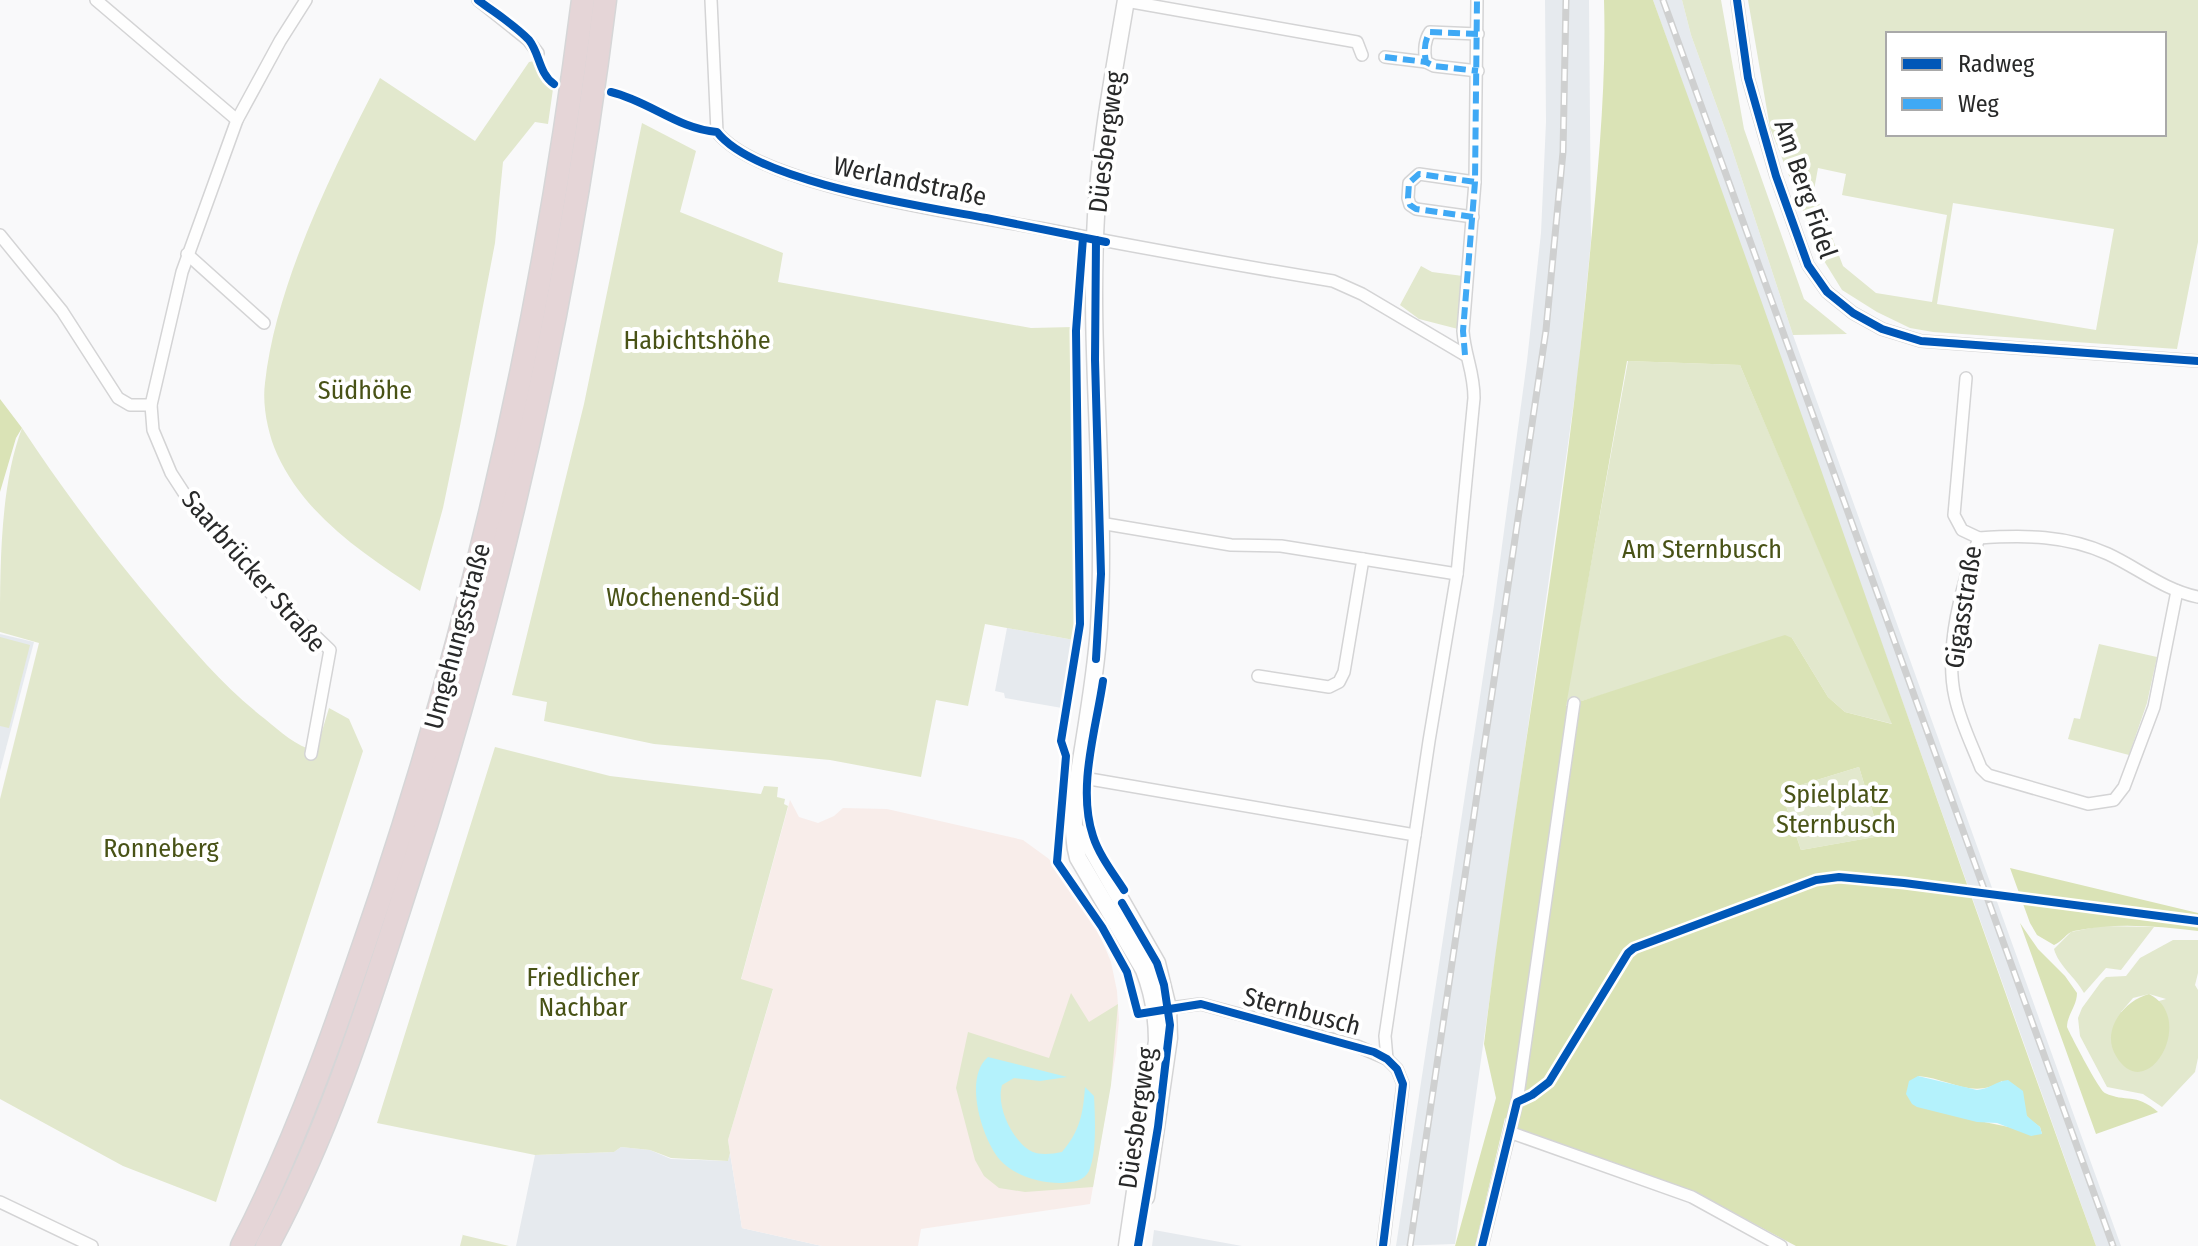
<svg xmlns="http://www.w3.org/2000/svg" width="2198" height="1246" viewBox="0 0 2198 1246" font-family="'Fira Sans Condensed',sans-serif">
<style>
.built{fill:#e6eaee}
.medical{fill:#f8edea}
.green{fill:#e2e8cd;fill-rule:evenodd}
.forest{fill:#dae3b6;fill-rule:evenodd}
.water{fill:#b4f2fc}
.lines{fill:none;stroke-linecap:round;stroke-linejoin:round}
.street-casing{stroke:#d4d4d5;stroke-width:14}
.secondary-casing{stroke:#d4d4d5;stroke-width:19}
.highway-casing{stroke:#d6d6d7;stroke-width:25}
.street{stroke:#fefefe;stroke-width:11}
.secondary{stroke:#fefefe;stroke-width:16}
.highway{stroke:#e5d5d7;stroke-width:22}
.rail-casing{stroke:#cfd0d0;stroke-width:7}
.rail{stroke:#fff;stroke-width:4;stroke-dasharray:12;stroke-linecap:butt}
.quiet{stroke:#3fa9f5;stroke-width:6;stroke-dasharray:12 6;stroke-linecap:butt}
.cycleway-casing{stroke:#fff;stroke-width:13}
.cycleway{stroke:#0057b8;stroke-width:8}
.labels{text-anchor:middle;stroke-width:8;stroke-linejoin:round;paint-order:stroke}
.street-label{font-size:26px;fill:#282929;stroke:#fff}
.park-label{font-size:26px;fill:#485216;stroke:#fff}
</style>
<rect width="100%" height="100%" fill="#f9f9fa"/>
<g class="built">
<path d="M 1545,0 L 1589,0 L 1591,241 L 1578,373 L 1455,1244 L 1396,1246 L 1494,605 L 1527,361 L 1541,233 L 1546,122 Z"/>
<path d="M 1653,0 L 1682,0 L 1691,35 L 1728,137 L 1793,335 L 2121,1246 L 2096,1246 Z"/>
<path d="M 1007,628 L 1074,640 L 1062,708 L 1005,698 L 1004,693 L 995,691 Z"/>
<path d="M 0,634 L 34,642 L 0,771 Z"/>
<path d="M 621,1147 L 650,1150 L 671,1159 L 728,1161 L 730,1153 L 742,1228 L 822,1246 L 516,1246 L 535,1155 L 614,1152 Z"/>
<path d="M 1154,1230 L 1242,1246 L 1152,1246 Z"/>
</g>
<path class="medical" d="M 790,800 L 799,817 L 818,823 L 834,816 L 843,808 L 887,809 L 1023,840 L 1049,859 L 1099,933 L 1111,962 L 1117,991 L 1119,1020 L 1116,1053 L 1090,1204 L 921,1229 L 918,1246 L 822,1246 L 742,1228 L 728,1140 L 773,990 L 741,980 Z"/>
<g class="green">
<path d="M 1682,0 L 1721,0 L 1744,129 L 1804,299 L 1847,334 L 1793,335 L 1728,137 L 1691,35 Z"/>
<path d="M 1748,0 L 2198,0 L 2198,242 L 2177,349 L 1933,332 L 1910,328 L 1877,312 L 1842,290 L 1821,256 L 1770,128 ZM 1888,34 L 2164,34 L 2164,134 L 1888,134 ZM 1818,168 L 1846,174 L 1842,195 L 1947,215 L 1932,302 L 1876,293 L 1843,266 L 1814,190 ZM 1953,203 L 2114,229 L 2096,330 L 1937,304 Z"/>
<path d="M 539,60 L 542,82 L 553,89 L 548,124 L 535,122 L 503,162 L 495,243 L 460,426 L 443,508 L 420,591 C 365,555 305,516 277,454 C 268,434 262,405 265,383 C 276,282 334,168 380,78 L 475,141 L 529,62 Z"/>
<path d="M 642,123 L 696,151 L 680,212 L 783,253 L 778,282 L 1031,328 L 1073,327 L 1077,603 L 1074,640 L 985,624 L 968,706 L 936,700 L 921,777 L 830,760 L 654,744 L 544,721 L 547,702 L 512,695 L 584,404 Z"/>
<path d="M 1421,266 L 1432,272 L 1463,276 L 1458,329 L 1419,319 L 1400,305 Z"/>
<path d="M 1628,361 L 1740,365 L 1893,724 L 1845,712 L 1828,697 L 1792,638 L 1565,706 Z"/>
<path d="M 22,428 C 65,493 111,554 162,614 C 194,651 226,689 265,719 C 281,732 295,746 316,751 L 329,708 L 349,719 L 363,751 L 216,1202 L 123,1166 L 0,1099 L 0,799 L 39,643 L 0,632 C 0,567 0,486 22,428 Z"/>
<path d="M 0,637 L 30,645 L 9,728 L 0,726 Z"/>
<path d="M 2099,644 L 2157,657 L 2147,703 L 2129,755 L 2068,739 L 2074,718 L 2080,719 Z"/>
<path d="M 495,747 L 610,776 L 761,794 L 764,786 L 778,787 L 777,797 L 785,799 L 784,804 L 788,806 L 741,979 L 773,989 L 728,1140 L 730,1153 L 728,1161 L 671,1158 L 650,1150 L 621,1147 L 614,1152 L 535,1155 L 377,1123 Z"/>
<path d="M 1859,767 L 1880,836 L 1801,850 L 1781,791 Z"/>
<path d="M 2101,926 L 2154,927 L 2121,970 L 2106,968 L 2084,993 C 2076,978 2058,965 2054,949 L 2071,932 Z"/>
<path d="M 2173,940 L 2198,940 L 2198,973 L 2195,985 L 2198,990 L 2198,1058 L 2195,1072 L 2162,1107 L 2143,1094 L 2107,1087 L 2080,1036 L 2078,1018 L 2082,1008 L 2101,982 L 2106,977 L 2126,976 L 2140,958 ZM 2149,994 L 2166,999 L 2121,1012 L 2133,998 Z"/>
<path d="M 1071,993 L 1089,1022 L 1118,1004 L 1111,1085 L 1093,1187 L 1025,1192 L 999,1188 L 984,1176 L 975,1160 L 956,1088 L 968,1032 L 1049,1058 Z"/>
<path d="M 463,1234 L 463,1235 L 509,1246 L 460,1246 Z"/>
</g>
<g class="forest">
<path d="M 1604,0 L 1653,0 C 1804,414 1946,831 2096,1246 L 1796,1246 L 1693,1191 L 1517,1128 L 1505,1118 L 1475,1246 L 1455,1246 L 1496,1098 L 1484,1044 C 1514,794 1561,546 1586,295 C 1595,198 1607,98 1604,0 ZM 1627,361 L 1740,365 L 1892,724 L 1845,712 L 1828,697 L 1792,638 L 1785,635 L 1566,706 ZM 1859,767 L 1880,836 L 1801,850 L 1781,791 ZM 1918,1076 C 1948,1078 1973,1100 2002,1081 L 2029,1119 L 2040,1127 L 2042,1134 L 1965,1118 Z"/>
<path d="M 0,399 L 22,428 L 16,438 L 0,492 Z"/>
<path d="M 2010,868 L 2198,913 L 2198,931 C 2157,926 2114,922 2074,931 C 2066,933 2062,942 2054,945 L 2037,935 L 2030,923 Z"/>
<path d="M 2020,923 L 2038,949 L 2065,976 L 2077,993 C 2077,1006 2067,1015 2067,1027 C 2071,1036 2099,1090 2105,1093 C 2126,1103 2135,1092 2158,1112 L 2096,1134 Z"/>
<path d="M 2149,994 C 2198,1018 2147,1108 2116,1056 C 2100,1030 2125,1000 2149,994 Z"/>
</g>
<g class="water">
<path d="M 988,1057 L 1067,1077 L 1040,1081 L 1014,1078 L 1002,1085 C 996,1106 1011,1138 1029,1150 C 1039,1156 1051,1154 1062,1152 C 1080,1131 1083,1114 1085,1087 L 1094,1096 C 1095,1116 1097,1153 1089,1171 C 1084,1181 1073,1182 1063,1183 C 1042,1184 1014,1176 1000,1160 C 982,1139 963,1078 988,1057 Z"/>
<path d="M 1918,1076 L 1977,1090 C 1989,1089 1997,1081 2008,1080 L 2023,1091 L 2027,1116 L 2040,1127 L 2042,1134 L 2031,1136 L 1997,1123 L 1977,1122 L 1917,1107 L 1912,1104 L 1906,1094 L 1909,1081 Z"/>
</g>
<g class="lines">
<g class="street-casing">
<g id="street">
<path d="M 96,0 L 237,120"/>
<path d="M 306,0 L 280,41 L 237,120 L 182,272 L 151,405 L 153,430 L 171,473 L 195,510 L 259,582 L 330,650 L 311,754"/>
<path d="M 478,0 L 528,40 L 538,53"/>
<path d="M 711,0 L 717,132 C 760,187 967,215 1039,228 C 1137,247 1235,265 1333,281 L 1362,294 L 1465,355"/>
<path d="M 1737,0 L 1748,78 L 1776,176 L 1808,265 L 1827,292 L 1853,313 L 1882,329 L 1921,341 L 2198,361"/>
<path d="M 1126,1 L 1357,42 L 1362,55"/>
<path d="M 1478,34 L 1430,32 C 1424,41 1424,52 1426,62 L 1434,66 L 1478,71"/>
<path d="M 1385,57 L 1426,62"/>
<path d="M 1473,217 L 1416,209 L 1410,205 L 1408,198 L 1409,183 L 1419,174 L 1475,182"/>
<path d="M 0,235 L 62,311 L 118,398 L 130,405 L 151,405"/>
<path d="M 187,254 L 264,323"/>
<path d="M 1966,378 L 1954,515 L 1962,530 L 1979,538 C 1962,583 1944,649 1955,697 C 1960,721 1972,745 1981,768 L 1988,775 L 2088,804 L 2114,800 L 2124,787 L 2154,707 L 2177,591"/>
<path d="M 1100,523 L 1231,545 L 1281,546 L 1457,574"/>
<path d="M 1979,538 C 2025,535 2066,535 2108,554 C 2138,568 2164,590 2198,597"/>
<path d="M 1258,676 L 1329,687 L 1339,682 L 1344,672 L 1363,559"/>
<path d="M 1078,777 L 1415,835"/>
<path d="M 1162,1009 L 1201,1004 L 1357,1046 L 1387,1059 L 1397,1069 L 1403,1084 L 1383,1246"/>
<path d="M 1387,1059 L 1385,1036 L 1429,741 L 1457,574 L 1474,398 C 1474,371 1465,357 1463,331 L 1475,182 L 1477,0"/>
<path d="M 1512,1133 L 1692,1197 L 1781,1246"/>
<path d="M 0,1202 L 92,1246"/>
<path d="M 1482,1246 L 1517,1102 L 1574,703"/>
</g>
</g>
<g class="secondary-casing">
<g id="secondary">
<path d="M 1126,0 C 1114,72 1100,143 1096,216 C 1088,353 1107,490 1099,627 C 1095,687 1082,747 1074,807 C 1074,825 1073,841 1078,858 L 1144,970 C 1153,993 1157,1016 1157,1041 L 1127,1246"/>
<path d="M 1074,829 L 1086,839 L 1157,963 L 1168,1008 L 1169,1038 L 1146,1197"/>
</g>
</g>
<g class="highway-casing">
<g id="highway">
<path d="M 242,1246 C 301,1132 342,1010 383,889 C 479,600 545,302 583,0"/>
<path d="M 267,1246 C 328,1134 367,1009 406,888 C 500,599 568,302 605,0"/>
</g>
</g>
<use href="#street" class="street"/>
<use href="#secondary" class="secondary"/>
<use href="#highway" class="highway"/>
<g class="rail-casing">
<g id="rail">
<path d="M 1663,0 L 2113,1246"/>
<path d="M 1410,1246 L 1546,330 L 1563,152 L 1566,0"/>
</g>
</g>
<use href="#rail" class="rail"/>
<g class="quiet">
<path d="M 1478,34 L 1430,32 C 1424,41 1424,52 1426,62 L 1434,66 L 1478,71"/>
<path d="M 1385,57 L 1426,62"/>
<path d="M 1473,217 L 1416,209 L 1410,205 L 1408,198 L 1409,183 L 1419,174 L 1475,182"/>
<path d="M 1465,355 L 1463,331 L 1475,182 L 1477,0"/>
</g>
<g class="cycleway-casing">
<g id="cycleway">
<path d="M 478,0 C 495,13 515,25 529,40 C 540,54 539,74 554,84"/>
<path d="M 1737,0 L 1748,78 L 1776,176 L 1808,265 L 1827,292 L 1853,313 L 1882,329 L 1921,341 L 2198,361"/>
<path d="M 611,92 C 649,101 678,129 717,132 C 756,182 921,206 986,218 C 1026,226 1066,234 1106,242"/>
<path d="M 1083,238 L 1076,331 L 1080,624 L 1061,741 L 1066,756 L 1057,862 L 1102,927 L 1127,972 L 1138,1014 L 1201,1004 L 1374,1052 L 1387,1059 L 1397,1069 L 1403,1084 L 1383,1246"/>
<path d="M 1096,240 L 1095,360 L 1101,574 L 1096,659"/>
<path d="M 1103,681 C 1096,729 1077,788 1093,836 C 1099,855 1113,873 1124,890"/>
<path d="M 1122,903 L 1157,963 L 1164,985 L 1170,1025 L 1158,1127 L 1138,1246"/>
<path d="M 1482,1246 L 1517,1102 L 1532,1095 L 1549,1082 L 1628,953 L 1634,948 L 1816,880 L 1839,877 L 1904,883 L 2198,921"/>
</g>
</g>
<use href="#cycleway" class="cycleway"/>
</g>
<g class="labels">
<g class="street-label">
<text transform="translate(1106 142) rotate(-83)" y="9">Düesbergweg</text>
<text transform="translate(910 181) rotate(12)" y="9">Werlandstraße</text>
<text transform="translate(1806 189) rotate(71)" y="9">Am Berg Fidel</text>
<text transform="translate(254 571) rotate(49)" y="9">Saarbrücker Straße</text>
<text transform="translate(1963 607) rotate(-81)" y="9">Gigasstraße</text>
<text transform="translate(457 636) rotate(-75)" y="9">Umgehungsstraße</text>
<text transform="translate(1302 1011) rotate(15)" y="9">Sternbusch</text>
<text transform="translate(1137 1118) rotate(-82)" y="9">Düesbergweg</text>
</g>
<g class="park-label">
<text x="697" y="349">Habichtshöhe</text>
<text x="365" y="399">Südhöhe</text>
<text x="1702" y="558">Am Sternbusch</text>
<text x="693" y="606">Wochenend-Süd</text>
<text x="1836" y="803">Spielplatz<tspan x="1836" dy="30">Sternbusch</tspan></text>
<text x="161" y="857">Ronneberg</text>
<text x="583" y="986">Friedlicher<tspan x="583" dy="30">Nachbar</tspan></text>
</g>
</g>
<rect x="1886" y="32" width="280" height="104" fill="#ffffff" stroke="#a9a9a9" stroke-width="2"/>
<rect x="1902" y="58" width="40" height="12" fill="#0057b8" stroke="#a9a9a9" stroke-width="2"/>
<text x="1958" y="72" font-size="24" fill="#282929">Radweg</text>
<rect x="1902" y="98" width="40" height="12" fill="#3fa9f5" stroke="#a9a9a9" stroke-width="2"/>
<text x="1958" y="112" font-size="24" fill="#282929">Weg</text>
</svg>
